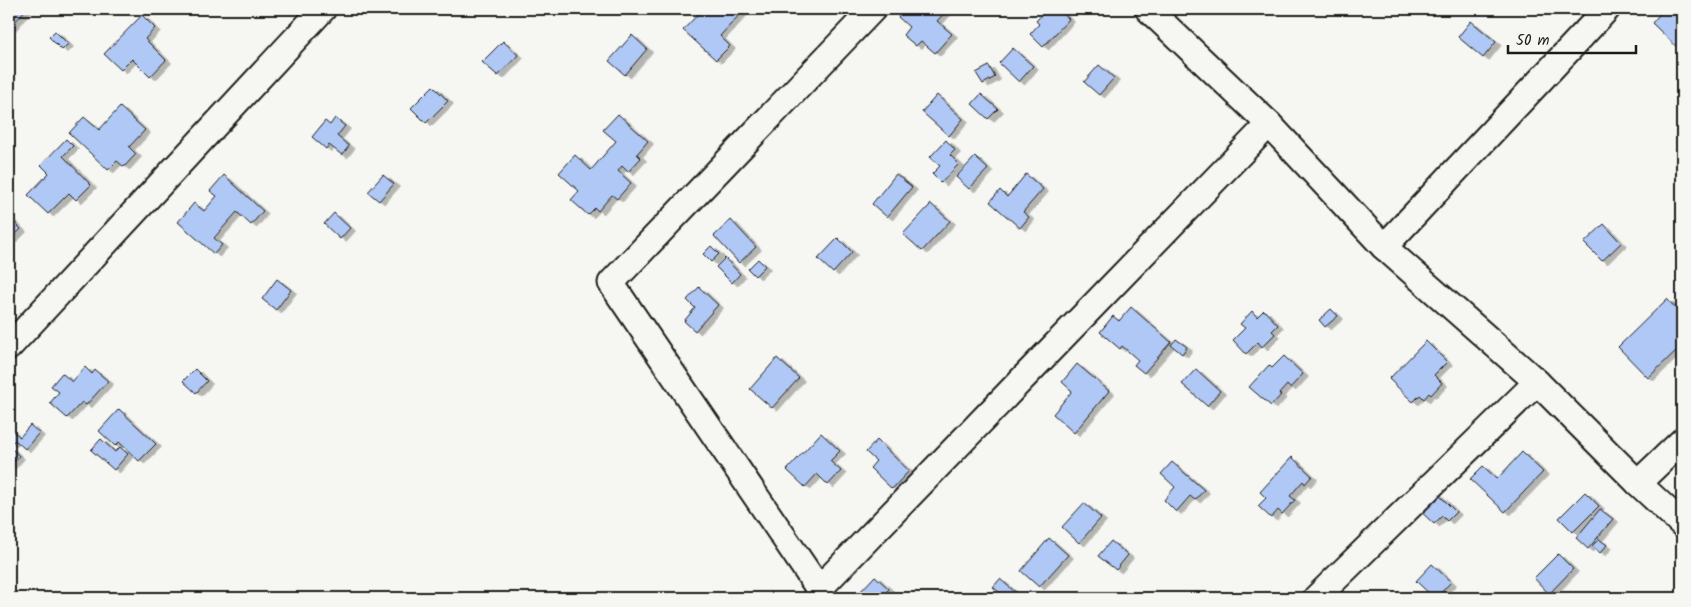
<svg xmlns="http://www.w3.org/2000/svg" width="1691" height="607" viewBox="0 0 1691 607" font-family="Kalam,sans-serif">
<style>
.building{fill:#afc8f6;stroke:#1c1c1c;filter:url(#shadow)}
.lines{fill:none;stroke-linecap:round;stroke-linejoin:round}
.minor-casing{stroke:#1c1c1c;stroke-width:29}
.minor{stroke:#f6f6f2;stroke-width:25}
</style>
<defs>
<filter id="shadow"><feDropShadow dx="5.5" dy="3" stdDeviation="0" flood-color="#0004"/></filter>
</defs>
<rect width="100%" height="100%" fill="#f6f6f2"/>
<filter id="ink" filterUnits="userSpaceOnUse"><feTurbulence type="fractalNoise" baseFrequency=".02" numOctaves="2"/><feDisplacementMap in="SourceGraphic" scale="10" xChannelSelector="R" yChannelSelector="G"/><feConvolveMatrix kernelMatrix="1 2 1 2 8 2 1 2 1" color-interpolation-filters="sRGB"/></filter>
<g filter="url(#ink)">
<g class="building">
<path d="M 9,9 L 26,9 L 9,29 Z"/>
<path d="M 703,9 L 739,9 L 742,12 L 720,36 L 730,46 L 716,60 L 683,30 Z"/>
<path d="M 905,9 L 948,9 L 937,21 L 952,34 L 935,53 L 921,41 L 916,46 L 903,35 L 909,27 L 898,17 Z"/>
<path d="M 1047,9 L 1058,9 L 1069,19 L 1043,47 L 1030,34 L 1039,24 L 1036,21 Z"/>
<path d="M 1664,9 L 1682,9 L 1682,52 L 1652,23 Z"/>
<path d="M 142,15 L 155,28 L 145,39 L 166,60 L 150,77 L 132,59 L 121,70 L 104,54 Z"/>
<path d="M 1471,21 L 1496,42 L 1483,58 L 1458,37 Z"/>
<path d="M 55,31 L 68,44 L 62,50 L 49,37 Z"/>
<path d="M 632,35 L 647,49 L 625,75 L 609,61 Z"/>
<path d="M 503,41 L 518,55 L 498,76 L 482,62 Z"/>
<path d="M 1013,48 L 1033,66 L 1019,82 L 999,63 Z"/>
<path d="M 1099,65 L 1114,78 L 1099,95 L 1084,82 Z"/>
<path d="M 989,66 L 995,77 L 983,84 L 976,73 Z"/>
<path d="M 433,86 L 448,101 L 426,123 L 411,108 Z"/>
<path d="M 981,94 L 998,109 L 988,119 L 972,104 Z"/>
<path d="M 937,95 L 963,119 L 949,136 L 922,112 Z"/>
<path d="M 120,107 L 145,130 L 129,147 L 136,154 L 124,167 L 117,161 L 108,170 L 69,133 L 84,117 L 99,130 Z"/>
<path d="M 618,114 L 648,141 L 637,154 L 641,158 L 628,172 L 622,166 L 618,171 L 631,183 L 617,199 L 612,195 L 598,211 L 595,208 L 588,215 L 571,200 L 579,191 L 559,173 L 575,155 L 591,170 L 616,141 L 603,130 Z"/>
<path d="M 335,118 L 345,126 L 337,136 L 349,146 L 342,155 L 329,145 L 326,149 L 312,137 L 325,121 L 330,125 Z"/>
<path d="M 66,139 L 73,146 L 63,156 L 91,185 L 76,200 L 69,193 L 48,214 L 28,195 L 49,173 L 41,165 Z"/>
<path d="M 946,140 L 955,150 L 950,155 L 959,164 L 941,183 L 932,174 L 940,166 L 930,157 Z"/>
<path d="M 975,157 L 988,169 L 969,189 L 956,177 Z"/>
<path d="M 896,174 L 912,187 L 887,217 L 872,204 Z"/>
<path d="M 1026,174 L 1043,189 L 1023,212 L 1029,217 L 1020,228 L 990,202 L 1000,190 L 1007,197 Z"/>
<path d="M 224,175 L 263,211 L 251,225 L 237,212 L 214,238 L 222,245 L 214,254 L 178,222 L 194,203 L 204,211 L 217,196 L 210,191 Z"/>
<path d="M 383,175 L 394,184 L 379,201 L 368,192 Z"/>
<path d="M 931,204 L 950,221 L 922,251 L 903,234 Z"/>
<path d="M 334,213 L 350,228 L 340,239 L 324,224 Z"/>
<path d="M 9,217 L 21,229 L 9,241 Z"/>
<path d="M 731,220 L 756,247 L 739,263 L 714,236 Z"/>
<path d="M 1604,224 L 1621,243 L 1602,261 L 1584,243 Z"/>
<path d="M 838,238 L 852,252 L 833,273 L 818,259 Z"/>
<path d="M 711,246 L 719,254 L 711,262 L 703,254 Z"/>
<path d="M 725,258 L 740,274 L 732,283 L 716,267 Z"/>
<path d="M 758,259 L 765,266 L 755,276 L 748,269 Z"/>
<path d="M 277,279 L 291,290 L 276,310 L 262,299 Z"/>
<path d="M 699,287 L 718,305 L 695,331 L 684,321 L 695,308 L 687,300 Z"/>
<path d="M 1667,299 L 1682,315 L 1682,345 L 1648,378 L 1618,347 Z"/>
<path d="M 1131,307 L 1171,342 L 1144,373 L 1134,365 L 1138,360 L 1122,346 L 1120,349 L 1100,332 L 1113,316 L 1119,321 Z"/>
<path d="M 1331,309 L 1338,316 L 1325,327 L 1319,320 Z"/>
<path d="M 1264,310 L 1278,325 L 1272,331 L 1275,334 L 1262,347 L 1258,342 L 1246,354 L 1233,340 L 1245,328 L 1240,324 L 1252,311 L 1257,317 Z"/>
<path d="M 1176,339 L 1187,347 L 1182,354 L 1171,345 Z"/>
<path d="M 1426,341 L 1447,362 L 1434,375 L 1442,383 L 1431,395 L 1429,393 L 1424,399 L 1420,395 L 1413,402 L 1389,379 Z"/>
<path d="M 1284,356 L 1303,374 L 1290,388 L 1287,385 L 1279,394 L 1281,395 L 1271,406 L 1249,387 L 1269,365 L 1272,368 Z"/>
<path d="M 777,358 L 799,378 L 772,408 L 750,389 Z"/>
<path d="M 1077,364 L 1109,391 L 1074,433 L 1053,414 L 1072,391 L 1062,382 Z"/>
<path d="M 85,367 L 92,374 L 95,370 L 108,381 L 86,405 L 82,402 L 67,418 L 50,403 L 59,392 L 51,386 L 62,373 L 72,382 Z"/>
<path d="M 195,369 L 207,381 L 196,393 L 183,381 Z"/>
<path d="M 1196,369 L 1220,391 L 1207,406 L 1182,384 Z"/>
<path d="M 119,409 L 156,444 L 139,461 L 119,442 L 115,446 L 99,431 Z"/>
<path d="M 30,425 L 39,433 L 25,449 L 15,440 L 11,444 L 9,442 L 9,428 L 20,437 Z"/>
<path d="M 821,433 L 840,451 L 830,461 L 841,471 L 828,485 L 817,474 L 805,487 L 787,470 Z"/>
<path d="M 101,439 L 115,452 L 120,447 L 128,454 L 114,470 L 91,450 Z"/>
<path d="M 877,440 L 909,471 L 892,489 L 870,468 L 876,461 L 866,452 Z"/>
<path d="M 9,446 L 19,456 L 9,467 Z"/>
<path d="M 1522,452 L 1543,472 L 1505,512 L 1470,479 L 1483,466 L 1497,479 Z"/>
<path d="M 1292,457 L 1312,476 L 1305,484 L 1303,481 L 1290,496 L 1295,500 L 1282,514 L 1278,510 L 1271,518 L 1258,506 L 1266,498 L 1260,492 Z"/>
<path d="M 1172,462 L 1204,490 L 1195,500 L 1190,496 L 1176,512 L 1164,500 L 1175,487 L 1161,474 Z"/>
<path d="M 1433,489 L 1456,512 L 1447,521 L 1442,516 L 1434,524 L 1415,506 Z"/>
<path d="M 1585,492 L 1599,506 L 1573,532 L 1559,518 Z"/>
<path d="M 1084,503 L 1101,518 L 1079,543 L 1062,527 Z"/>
<path d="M 1600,509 L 1613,519 L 1588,549 L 1576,538 Z"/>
<path d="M 1049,538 L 1068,555 L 1039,587 L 1021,571 Z"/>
<path d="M 1599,539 L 1607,545 L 1600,553 L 1592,546 Z"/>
<path d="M 1111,541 L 1128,555 L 1116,570 L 1098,556 Z"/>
<path d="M 1558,554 L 1573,569 L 1549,594 L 1534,578 Z"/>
<path d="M 1432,564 L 1451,582 L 1436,598 L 1434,598 L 1416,581 Z"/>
<path d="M 875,576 L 889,589 L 880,598 L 865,598 L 859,593 Z"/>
<path d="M 1000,579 L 1022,598 L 1006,598 L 993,587 Z"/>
</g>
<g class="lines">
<g class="minor-casing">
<g id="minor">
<path d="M 873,9 L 611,283 L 819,589 L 1269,124"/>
<path d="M 1148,9 L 1269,124 L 1384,247 L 1537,382 L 1638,483 L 1682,524"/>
<path d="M 1384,247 L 1607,9"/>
<path d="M 9,347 L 323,9"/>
<path d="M 1638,483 L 1682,441"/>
<path d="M 1316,598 L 1537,382"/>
</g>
</g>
<use href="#minor" class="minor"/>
</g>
</g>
<rect width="1691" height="607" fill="none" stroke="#f6f6f2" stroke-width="30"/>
<rect x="15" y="15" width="1661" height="577" fill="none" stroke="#1c1c1c" stroke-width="2" filter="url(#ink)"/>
<path d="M1508 45v8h128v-8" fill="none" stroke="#1c1c1c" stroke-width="2.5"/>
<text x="1516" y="45" font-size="15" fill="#1c1c1c" stroke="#f6f6f2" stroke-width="4" paint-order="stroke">50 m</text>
</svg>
